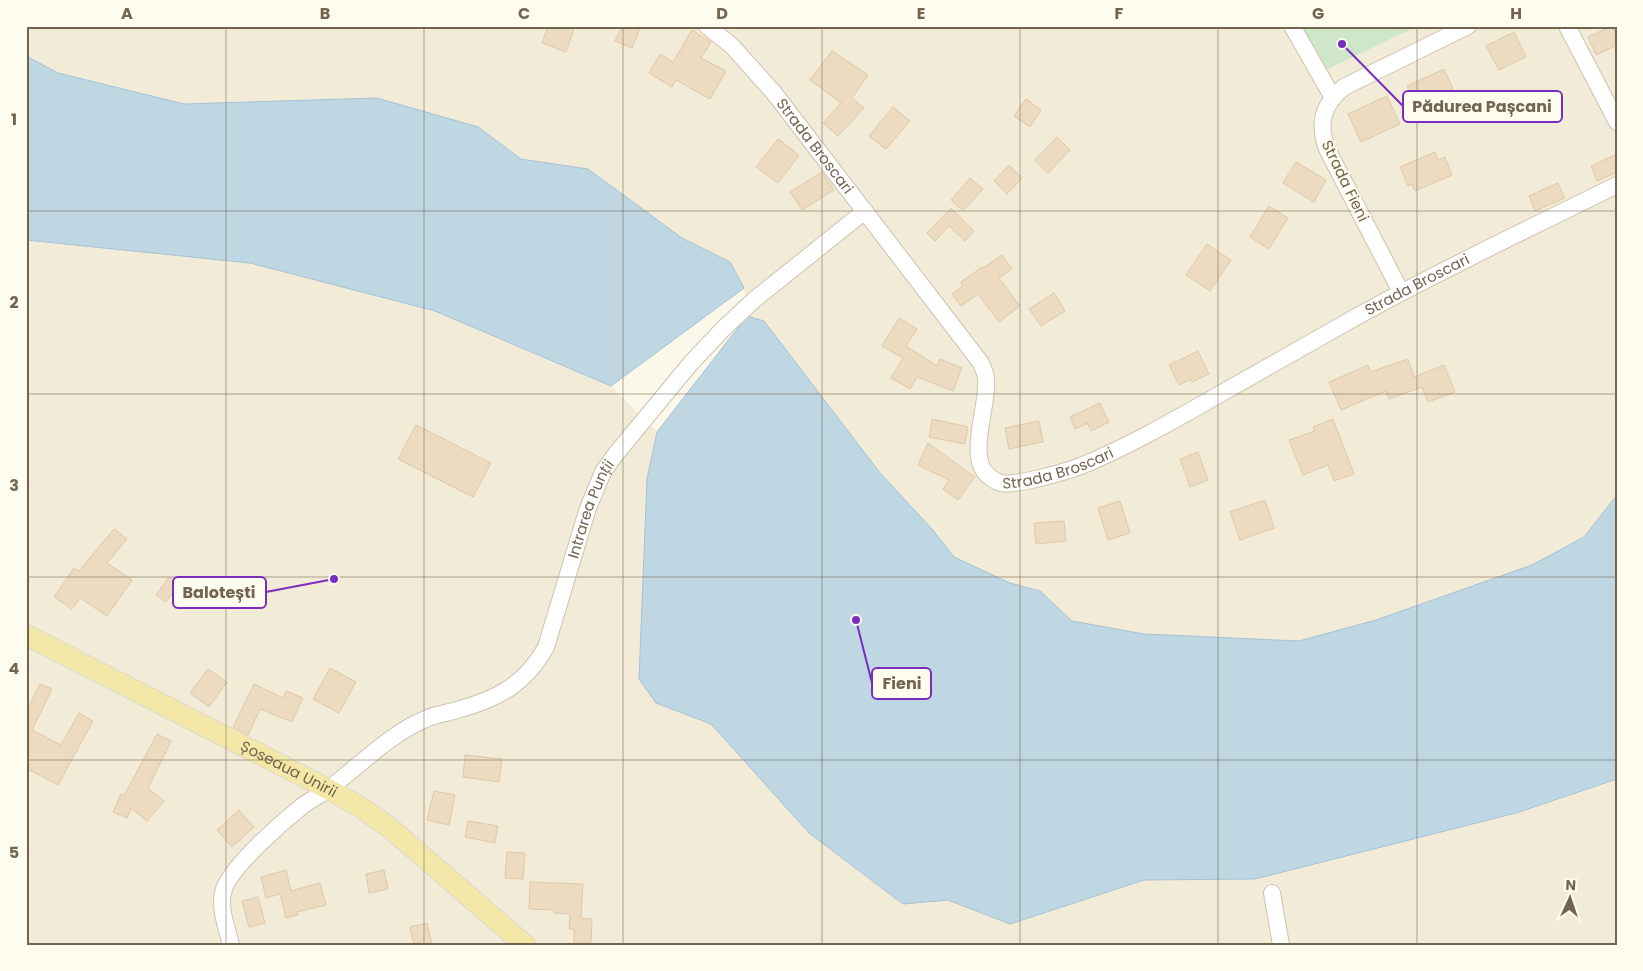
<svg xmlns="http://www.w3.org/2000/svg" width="1643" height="971" viewBox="0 0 1643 971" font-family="Poppins,sans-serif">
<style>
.residential{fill:#f2ebd8}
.green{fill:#cee7c8}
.water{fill:#bfd6e3;stroke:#a6c2d4}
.building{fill:#ecdbc1;stroke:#dfc8a5}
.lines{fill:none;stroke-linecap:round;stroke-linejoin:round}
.minor-casing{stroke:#ccc3b0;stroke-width:18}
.major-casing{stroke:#dbd7d1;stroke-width:22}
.minor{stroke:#fff;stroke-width:16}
.major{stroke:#f3e8a7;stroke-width:20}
.grid{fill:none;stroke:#73644f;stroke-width:1;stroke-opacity:0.55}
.labels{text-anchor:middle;stroke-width:4;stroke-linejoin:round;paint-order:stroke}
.street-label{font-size:15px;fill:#73644f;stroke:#fefbef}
.leader{fill:none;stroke:#7b2cbf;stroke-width:2}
.callout-dot{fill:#7b2cbf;stroke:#fefbef;stroke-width:2}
.callout{fill:#fefbef;stroke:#7b2cbf;stroke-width:2}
.callout-label{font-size:16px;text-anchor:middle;font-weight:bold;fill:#73644f}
.neatline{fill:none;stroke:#73644f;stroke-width:2}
.grid-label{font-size:16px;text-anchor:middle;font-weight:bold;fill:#73644f}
</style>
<rect width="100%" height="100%" fill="#fbf8e9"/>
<g class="residential">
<path d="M 26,26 L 1298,26 L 1326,70 L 1418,26 L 1617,26 L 1617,495 L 1584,537 L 1532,565 L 1376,620 L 1299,641 L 1144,634 L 1072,621 L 1040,591 L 1010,583 L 954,557 L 932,529 L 880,473 L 747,316 L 744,288 L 730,262 L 682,238 L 588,169 L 521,159 L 478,127 L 377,98 L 184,104 L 58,73 L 26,56 Z"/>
<path d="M 26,240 L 250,263 L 435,311 L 611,386 L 657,432 L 647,480 L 656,703 L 711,724 L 809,833 L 903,904 L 948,900 L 1010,924 L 1144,880 L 1255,879 L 1516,813 L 1617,779 L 1617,945 L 26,945 Z"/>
</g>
<path class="green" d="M 1298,26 L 1418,26 L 1326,70 Z"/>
<g class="water">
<path d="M 26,56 L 58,73 L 184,104 L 377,98 L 478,127 L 521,159 L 588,169 L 682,238 L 730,262 L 744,288 L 611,386 L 435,311 L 250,263 L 26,240 Z"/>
<path d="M 747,316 L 764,321 L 880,473 L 932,529 L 954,557 L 1010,583 L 1040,591 L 1072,621 L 1144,634 L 1299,641 L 1376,620 L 1532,565 L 1584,537 L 1617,495 L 1617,779 L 1516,813 L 1255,879 L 1144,880 L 1010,924 L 948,900 L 903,904 L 809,833 L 711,724 L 656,703 L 639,679 L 647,479 L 657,432 Z"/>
</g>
<g class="building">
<path d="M 548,26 L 575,26 L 566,52 L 542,43 Z"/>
<path d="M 622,26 L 641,26 L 632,48 L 615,41 Z"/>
<path d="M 1612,26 L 1617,36 L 1617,45 L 1596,55 L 1588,37 Z"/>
<path d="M 692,30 L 711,42 L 701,58 L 726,71 L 710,99 L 676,80 L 672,87 L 649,73 L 660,54 L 673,62 Z"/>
<path d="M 1514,32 L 1526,57 L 1499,70 L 1486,46 Z"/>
<path d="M 832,51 L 868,75 L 852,98 L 864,108 L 838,136 L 823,123 L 841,103 L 810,80 Z"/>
<path d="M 1444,69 L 1456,96 L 1419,112 L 1407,86 Z"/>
<path d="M 1387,96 L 1400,124 L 1361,142 L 1348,114 Z"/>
<path d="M 1026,99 L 1041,110 L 1030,127 L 1014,116 Z"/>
<path d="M 893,107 L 910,121 L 886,149 L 869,136 Z"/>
<path d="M 1057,137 L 1070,150 L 1048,173 L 1035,160 Z"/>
<path d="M 778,139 L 799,155 L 778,183 L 756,167 Z"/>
<path d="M 1435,152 L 1438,160 L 1445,157 L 1452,175 L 1415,191 L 1412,184 L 1408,186 L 1400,167 Z"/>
<path d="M 1617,154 L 1617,172 L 1597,181 L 1591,166 Z"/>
<path d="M 1296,162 L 1326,180 L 1314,202 L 1283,183 Z"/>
<path d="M 1009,165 L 1022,178 L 1007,194 L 994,181 Z"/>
<path d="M 822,172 L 834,190 L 802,210 L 790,192 Z"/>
<path d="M 970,178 L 983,189 L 963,211 L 951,200 Z"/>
<path d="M 1558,183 L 1565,198 L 1535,211 L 1529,196 Z"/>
<path d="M 1269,206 L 1288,218 L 1269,249 L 1250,237 Z"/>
<path d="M 951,208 L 974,231 L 965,241 L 949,226 L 935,241 L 927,233 Z"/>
<path d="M 1207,244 L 1231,260 L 1210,291 L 1186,275 Z"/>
<path d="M 1002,255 L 1012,269 L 999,278 L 1020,306 L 999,322 L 978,294 L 961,306 L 952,294 L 963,285 L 961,282 L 982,267 L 983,268 Z"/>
<path d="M 1054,293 L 1065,311 L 1041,326 L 1029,309 Z"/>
<path d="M 899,318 L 917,329 L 906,346 L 937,366 L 940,359 L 962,368 L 953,391 L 917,377 L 910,389 L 891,378 L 903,358 L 882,346 Z"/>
<path d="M 1198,351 L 1209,374 L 1192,382 L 1191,379 L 1179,385 L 1169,365 Z"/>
<path d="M 1408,359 L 1414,377 L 1444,365 L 1455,392 L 1428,402 L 1422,387 L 1389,399 L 1386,391 L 1341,410 L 1329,382 L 1368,365 L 1371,372 Z"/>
<path d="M 1100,403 L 1109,422 L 1091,431 L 1087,423 L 1075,429 L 1070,417 Z"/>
<path d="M 932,419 L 968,427 L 965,444 L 929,437 Z"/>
<path d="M 1333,419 L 1354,474 L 1334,481 L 1328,465 L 1303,475 L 1289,440 L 1315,431 L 1313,427 Z"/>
<path d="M 1039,421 L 1043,442 L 1009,449 L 1005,428 Z"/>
<path d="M 416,425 L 491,463 L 473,497 L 398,459 Z"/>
<path d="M 928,443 L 975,477 L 958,500 L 943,489 L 949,480 L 918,465 Z"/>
<path d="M 1198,452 L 1208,480 L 1190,487 L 1180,459 Z"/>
<path d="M 1265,500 L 1274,528 L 1240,540 L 1230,512 Z"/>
<path d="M 1120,501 L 1130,533 L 1108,540 L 1098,508 Z"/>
<path d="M 1064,521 L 1066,541 L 1036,544 L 1034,523 Z"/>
<path d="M 114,529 L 127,539 L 107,563 L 132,580 L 107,616 L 80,598 L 72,609 L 54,597 L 74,568 L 79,571 Z"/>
<path d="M 169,577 L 179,584 L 166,602 L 156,595 Z"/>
<path d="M 330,668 L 356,682 L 339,713 L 313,699 Z"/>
<path d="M 208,669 L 227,682 L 209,707 L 190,693 Z"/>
<path d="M 40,684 L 52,689 L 32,730 L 61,745 L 79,713 L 93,721 L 58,785 L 26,768 L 26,712 Z"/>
<path d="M 254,684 L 283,698 L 286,691 L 303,698 L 292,722 L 260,709 L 248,735 L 233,727 Z"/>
<path d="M 157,734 L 171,741 L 148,788 L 164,801 L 147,821 L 131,808 L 127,818 L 113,812 L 121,794 L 124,796 Z"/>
<path d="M 465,755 L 502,759 L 499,782 L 463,777 Z"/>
<path d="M 434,791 L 455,795 L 449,825 L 427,820 Z"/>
<path d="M 239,810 L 254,827 L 232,847 L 217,830 Z"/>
<path d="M 468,821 L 498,826 L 495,843 L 465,837 Z"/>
<path d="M 507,852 L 525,853 L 523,879 L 505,878 Z"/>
<path d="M 286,870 L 291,891 L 320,883 L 326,905 L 297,912 L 298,915 L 286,918 L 280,894 L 266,898 L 261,877 Z"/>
<path d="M 384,870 L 388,889 L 369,893 L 366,874 Z"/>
<path d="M 530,882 L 583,884 L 581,918 L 592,919 L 591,943 L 574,943 L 574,929 L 569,929 L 570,914 L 554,913 L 554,910 L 529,909 Z"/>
<path d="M 258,897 L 265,923 L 249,927 L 242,901 Z"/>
<path d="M 427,923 L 432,945 L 414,945 L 410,927 Z"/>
</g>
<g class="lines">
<g class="minor-casing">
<g id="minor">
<path id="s1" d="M 707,26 L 732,46 L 774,93 L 981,363 C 983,368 986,374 986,379 C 989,405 965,460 990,477 C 992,479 998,482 1001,483 C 1017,486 1064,472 1081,466 C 1125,448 1171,422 1213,398 C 1261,371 1308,344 1356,317 C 1441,270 1530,228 1617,185"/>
<path d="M 1292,26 L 1332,96"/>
<path d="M 1567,26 L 1617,122"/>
<path d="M 1401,292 L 1327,149 C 1318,123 1322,105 1344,87 L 1468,26"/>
<path d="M 1272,893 L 1281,945"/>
<path id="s2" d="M 231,945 C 227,928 218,906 224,889 C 232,866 281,823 301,807 C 310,800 321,795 330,788 C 360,765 392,732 428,718 C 437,714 447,713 457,710 C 497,699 525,685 546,647 L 588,508 L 603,472 L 615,455 L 691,363 L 724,328 L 754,300 L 865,211"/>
</g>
</g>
<g class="major-casing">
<g id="major">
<path id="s3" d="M 26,635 L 328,789 L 362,808 L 390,828 L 525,945"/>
</g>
</g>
<use href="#minor" class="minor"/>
<use href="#major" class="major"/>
</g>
<path class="grid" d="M 226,26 L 226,945M 424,26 L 424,945M 623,26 L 623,945M 822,26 L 822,945M 1020,26 L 1020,945M 1218,26 L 1218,945M 1417,26 L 1417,945M 26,211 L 1617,211M 26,394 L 1617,394M 26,577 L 1617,577M 26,760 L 1617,760"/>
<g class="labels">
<g class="street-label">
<text dy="5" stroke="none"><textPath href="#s1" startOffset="162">Strada Broscari</textPath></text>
<text transform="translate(1345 181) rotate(64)" y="5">Strada Fieni</text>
<text dy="5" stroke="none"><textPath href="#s1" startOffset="1031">Strada Broscari</textPath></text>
<text dy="5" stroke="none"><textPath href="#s1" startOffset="626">Strada Broscari</textPath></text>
<text dy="5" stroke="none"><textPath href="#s2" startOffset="614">Intrarea Punții</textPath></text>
<text dy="5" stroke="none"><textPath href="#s3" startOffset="295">Șoseaua Unirii</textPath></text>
</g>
</g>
<path class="leader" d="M1342 44L1403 106M334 579L266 592M856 620L872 683"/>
<g class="callout-dot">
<circle cx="1342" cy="44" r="5"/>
<circle cx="334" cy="579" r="5"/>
<circle cx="856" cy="620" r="5"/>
</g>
<g class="callout">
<rect x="1403" y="91" width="159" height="31" rx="5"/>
<rect x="173" y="577" width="93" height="31" rx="5"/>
<rect x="872" y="668" width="59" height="31" rx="5"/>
</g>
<g class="callout-label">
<text x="1482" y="112">Pădurea Pașcani</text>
<text x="219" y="598">Balotești</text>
<text x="902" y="689">Fieni</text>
</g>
<rect width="1643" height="971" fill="none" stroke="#fefbef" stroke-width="55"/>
<g transform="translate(1570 898) rotate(3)" stroke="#fefbef" stroke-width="4" paint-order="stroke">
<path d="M0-4L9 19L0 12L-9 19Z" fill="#73644f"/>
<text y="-8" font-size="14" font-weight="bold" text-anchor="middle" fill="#73644f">N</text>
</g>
<rect x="28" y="28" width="1588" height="916" class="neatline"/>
<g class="grid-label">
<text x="127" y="19">A</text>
<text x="325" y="19">B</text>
<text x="524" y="19">C</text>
<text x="722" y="19">D</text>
<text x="921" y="19">E</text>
<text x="1119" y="19">F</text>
<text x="1318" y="19">G</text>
<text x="1516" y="19">H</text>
<text x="14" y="125">1</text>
<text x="14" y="308">2</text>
<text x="14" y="491">3</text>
<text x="14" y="674">4</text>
<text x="14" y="858">5</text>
</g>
</svg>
